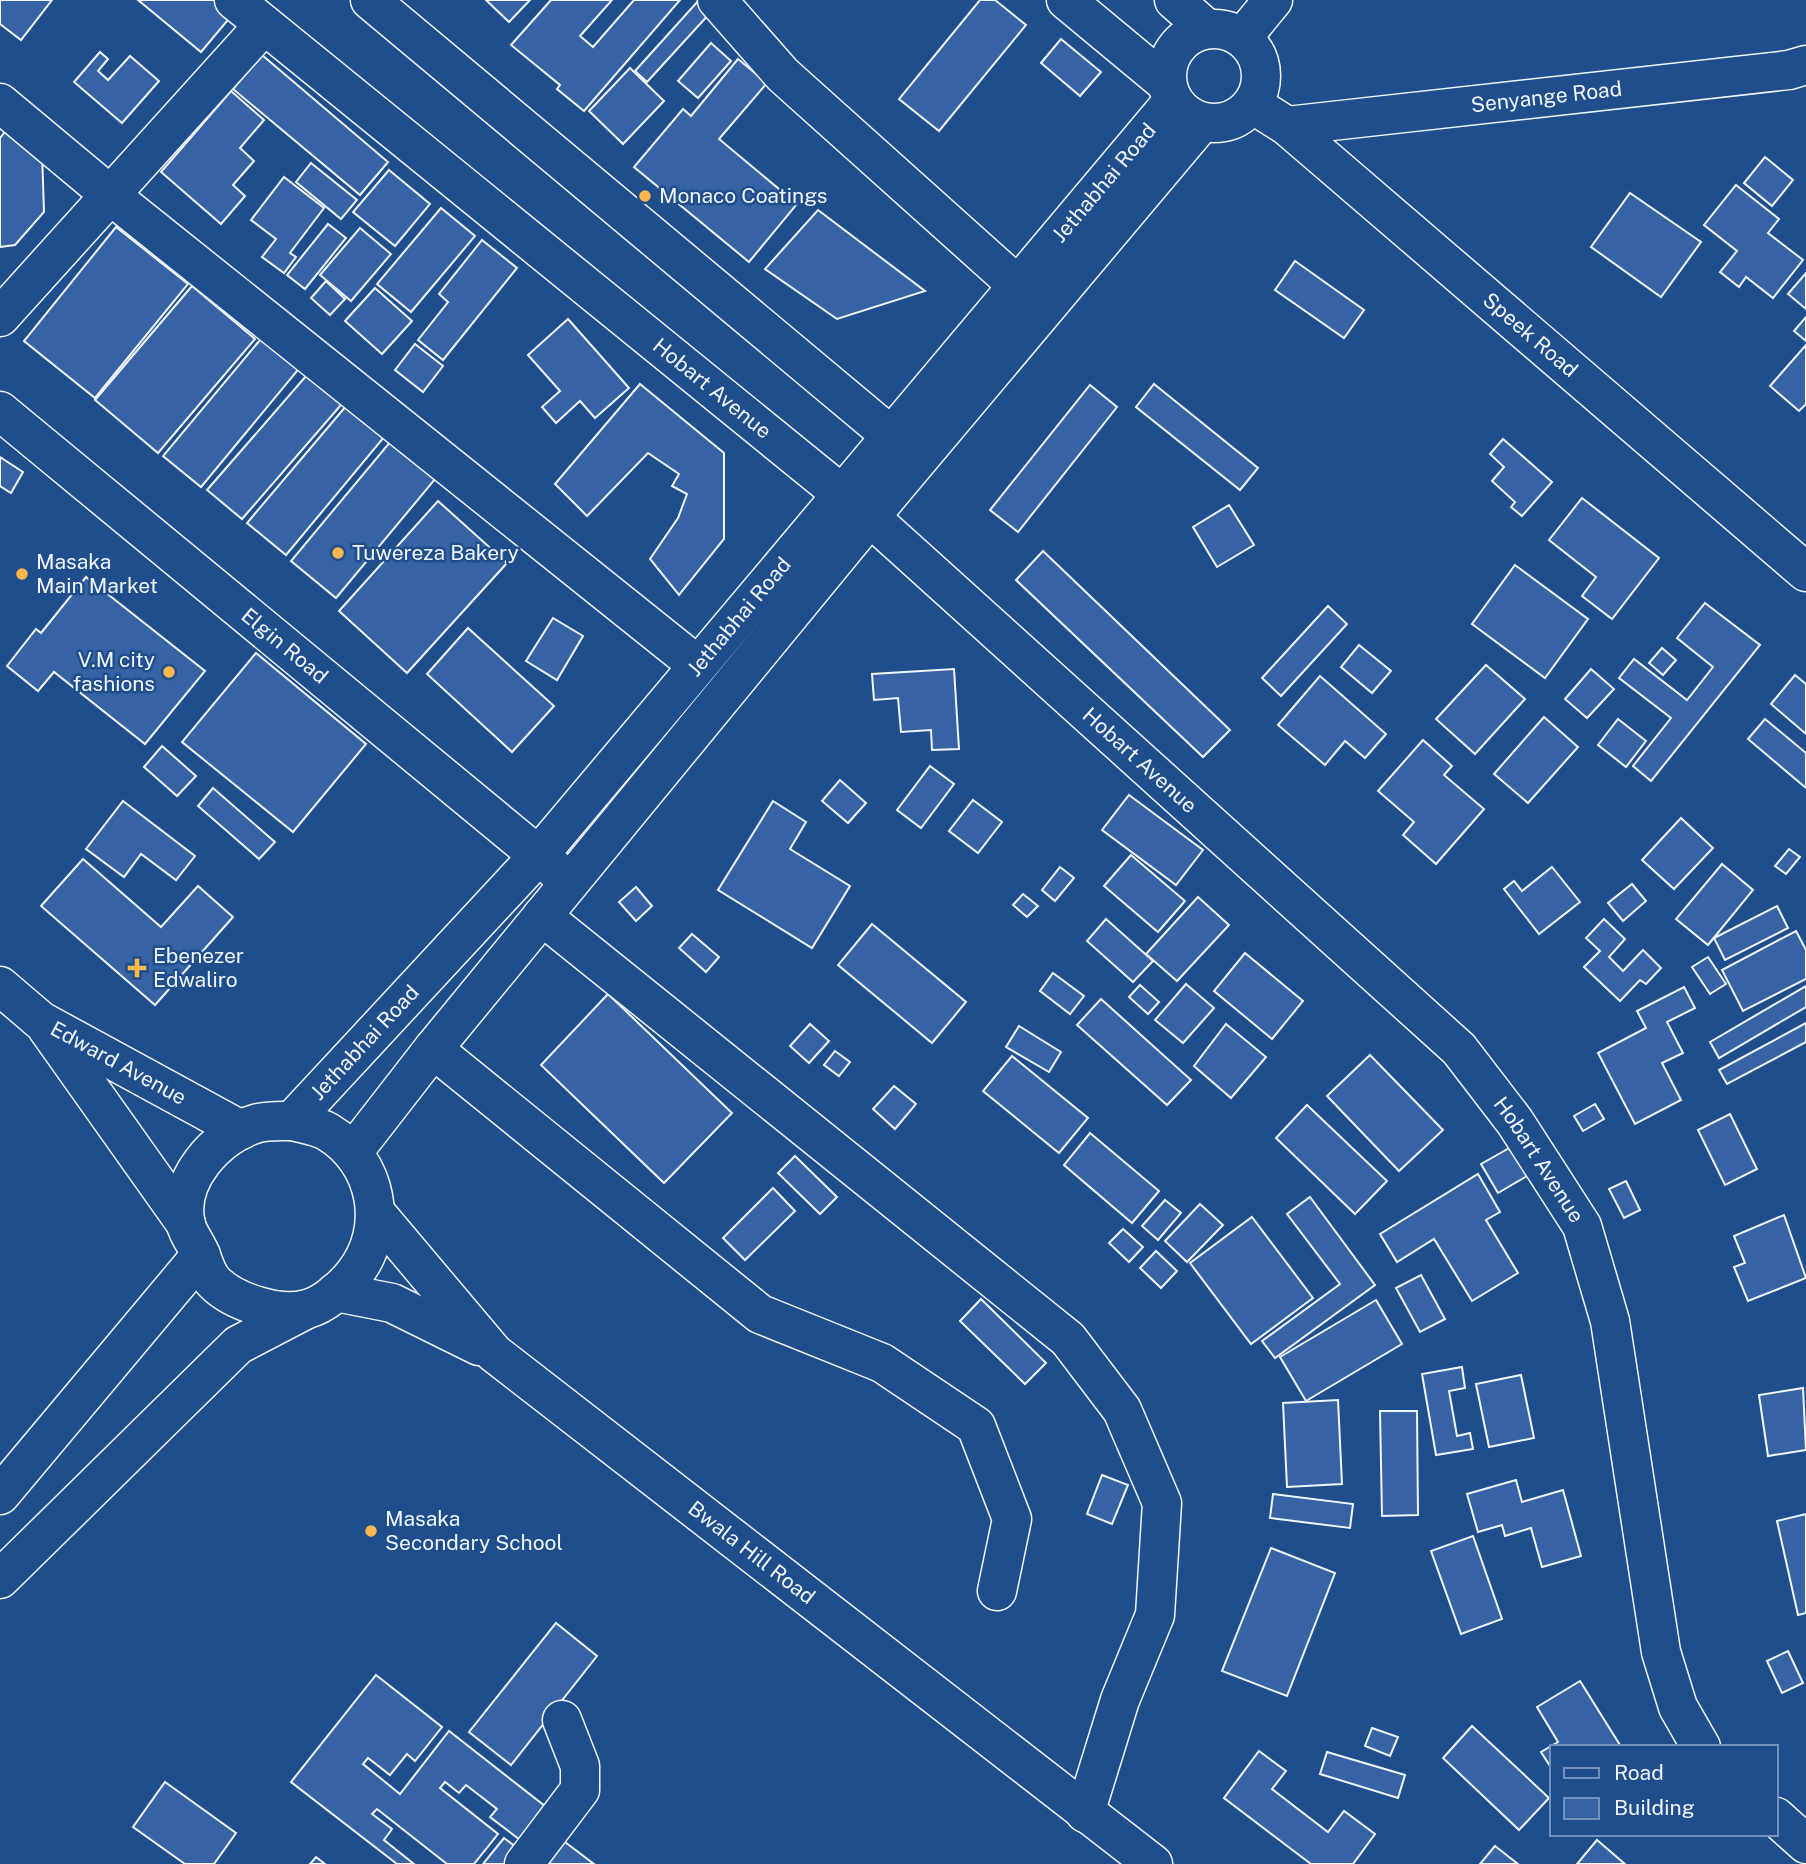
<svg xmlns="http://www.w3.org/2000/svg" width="1806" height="1864" viewBox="0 0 1806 1864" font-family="'Public Sans',sans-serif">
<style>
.building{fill:#3563a3;stroke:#f2f6ff;stroke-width:2}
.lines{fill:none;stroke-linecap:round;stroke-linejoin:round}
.minor-casing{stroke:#f2f6ff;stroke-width:41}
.minor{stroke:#1f4e8c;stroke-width:38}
.poi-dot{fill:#ffb74d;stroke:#1f4e8c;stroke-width:2.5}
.labels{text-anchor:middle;stroke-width:5;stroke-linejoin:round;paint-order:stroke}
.street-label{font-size:21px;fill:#f2f6ff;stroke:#1f4e8c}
.poi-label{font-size:21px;fill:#f2f6ff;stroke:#1f4e8c;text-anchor:start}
</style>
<rect width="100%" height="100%" fill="#1f4e8c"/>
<g class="building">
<path d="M 0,0 L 52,0 L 21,40 L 0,24 Z"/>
<path d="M 138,0 L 228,0 L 238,8 L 201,52 Z"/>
<path d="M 486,0 L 530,0 L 509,22 Z"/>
<path d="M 551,0 L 612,0 L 580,36 L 593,47 L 634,0 L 680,0 L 584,111 L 557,89 L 560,85 L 511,45 Z"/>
<path d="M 699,0 L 711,12 L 647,82 L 635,71 Z"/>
<path d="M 980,0 L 995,0 L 1026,25 L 939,131 L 899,99 Z"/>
<path d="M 1061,39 L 1101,72 L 1080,96 L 1041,63 Z"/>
<path d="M 711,43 L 731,61 L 698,98 L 678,81 Z"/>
<path d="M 100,52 L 108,59 L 98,71 L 108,80 L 130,56 L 159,81 L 122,123 L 74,82 Z"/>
<path d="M 262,55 L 388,162 L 360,195 L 233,89 Z"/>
<path d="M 738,59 L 767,83 L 719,139 L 797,204 L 749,262 L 634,167 L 683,109 L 691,116 Z"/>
<path d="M 630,68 L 664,101 L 623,144 L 589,111 Z"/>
<path d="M 231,91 L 264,120 L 240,148 L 254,161 L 233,185 L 245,196 L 221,224 L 161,172 Z"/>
<path d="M 11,124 L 42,152 L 44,212 L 15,245 L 0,247 L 0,138 Z"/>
<path d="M 1765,157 L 1793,180 L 1772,206 L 1744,183 Z"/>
<path d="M 311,163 L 357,200 L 341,219 L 296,182 Z"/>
<path d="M 389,170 L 430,204 L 395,246 L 353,212 Z"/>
<path d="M 284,177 L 324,208 L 290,253 L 296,257 L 284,273 L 262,257 L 276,239 L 251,220 Z"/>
<path d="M 1736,185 L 1779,219 L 1768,233 L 1803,260 L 1773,298 L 1746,277 L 1739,287 L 1720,272 L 1737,251 L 1704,225 Z"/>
<path d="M 1630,193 L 1701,242 L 1661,297 L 1591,247 Z"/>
<path d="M 441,208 L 475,236 L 411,312 L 377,284 Z"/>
<path d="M 818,210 L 925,291 L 837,319 L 765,269 Z"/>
<path d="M 328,224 L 346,238 L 305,289 L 287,275 Z"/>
<path d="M 116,227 L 188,284 L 95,398 L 24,341 Z"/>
<path d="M 360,228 L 391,254 L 351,301 L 320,275 Z"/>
<path d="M 482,240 L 517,268 L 443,360 L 418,340 L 448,302 L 439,294 Z"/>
<path d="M 1295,261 L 1364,310 L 1344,338 L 1275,290 Z"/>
<path d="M 1806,273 L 1806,309 L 1788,294 Z"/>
<path d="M 326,281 L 345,299 L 330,315 L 311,298 Z"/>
<path d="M 192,286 L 255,339 L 158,453 L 95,400 Z"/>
<path d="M 375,288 L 412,321 L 382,354 L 345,321 Z"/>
<path d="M 1806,317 L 1806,341 L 1794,331 Z"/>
<path d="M 568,319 L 629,388 L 595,418 L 580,401 L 556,423 L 542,407 L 560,391 L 528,355 Z"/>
<path d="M 265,334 L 302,365 L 201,487 L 163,456 Z"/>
<path d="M 415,344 L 443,366 L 423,392 L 395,370 Z"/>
<path d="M 1806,345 L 1806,404 L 1799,411 L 1770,386 Z"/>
<path d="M 313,368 L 347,398 L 242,519 L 207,490 Z"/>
<path d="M 640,384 L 724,453 L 724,539 L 679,595 L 650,559 L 678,518 L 687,494 L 672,486 L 679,474 L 648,453 L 587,516 L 555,484 Z"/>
<path d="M 1154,384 L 1258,468 L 1240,490 L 1136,407 Z"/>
<path d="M 1090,385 L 1117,407 L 1018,532 L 990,510 Z"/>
<path d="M 352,399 L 390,430 L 286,555 L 247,523 Z"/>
<path d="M 396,435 L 441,472 L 336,598 L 291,561 Z"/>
<path d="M 1503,439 L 1552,482 L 1522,516 L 1511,507 L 1515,502 L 1492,481 L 1504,467 L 1490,454 Z"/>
<path d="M 0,457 L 23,472 L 11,493 L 0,486 Z"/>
<path d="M 1582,498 L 1659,558 L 1612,619 L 1582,596 L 1596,577 L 1549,540 Z"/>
<path d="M 438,501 L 507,563 L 407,673 L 339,611 Z"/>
<path d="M 1229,505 L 1254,545 L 1217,567 L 1193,527 Z"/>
<path d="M 1043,551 L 1230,730 L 1203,757 L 1016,580 Z"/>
<path d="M 1515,565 L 1588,619 L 1545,678 L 1472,624 Z"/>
<path d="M 86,577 L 205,671 L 145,744 L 54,672 L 38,691 L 7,666 L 36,629 L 41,633 Z"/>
<path d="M 1705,603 L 1760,645 L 1651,781 L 1633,766 L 1671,718 L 1619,678 L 1634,659 L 1687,700 L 1713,667 L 1677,638 Z"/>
<path d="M 1328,606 L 1347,624 L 1281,696 L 1262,678 Z"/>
<path d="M 553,618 L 583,636 L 557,680 L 526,661 Z"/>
<path d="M 468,628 L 554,706 L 512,752 L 427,674 Z"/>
<path d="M 1359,645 L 1391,671 L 1372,693 L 1341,667 Z"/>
<path d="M 1662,648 L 1676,660 L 1663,675 L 1649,663 Z"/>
<path d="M 256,653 L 366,744 L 293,832 L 182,742 Z"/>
<path d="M 1486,665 L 1525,699 L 1475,754 L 1436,719 Z"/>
<path d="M 954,669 L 959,749 L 932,750 L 931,730 L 901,732 L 898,698 L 874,700 L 872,674 Z"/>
<path d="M 1591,669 L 1614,689 L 1587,718 L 1565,699 Z"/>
<path d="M 1795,675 L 1806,684 L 1806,734 L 1771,704 Z"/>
<path d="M 1320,676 L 1386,734 L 1365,758 L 1345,741 L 1325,765 L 1278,725 Z"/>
<path d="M 1544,717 L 1578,747 L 1528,803 L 1494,774 Z"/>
<path d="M 1618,719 L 1646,741 L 1626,767 L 1598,745 Z"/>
<path d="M 1765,719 L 1806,753 L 1806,788 L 1748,739 Z"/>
<path d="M 1423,740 L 1452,766 L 1444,775 L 1484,809 L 1436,864 L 1403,835 L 1414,822 L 1378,791 Z"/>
<path d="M 162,746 L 196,776 L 177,796 L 144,767 Z"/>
<path d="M 930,766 L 954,784 L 921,828 L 897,810 Z"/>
<path d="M 840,780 L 866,803 L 848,823 L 822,801 Z"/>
<path d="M 213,788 L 275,842 L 259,859 L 198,806 Z"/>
<path d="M 1129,795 L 1203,850 L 1176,885 L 1102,830 Z"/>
<path d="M 973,800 L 1002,822 L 978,853 L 949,831 Z"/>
<path d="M 123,801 L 195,856 L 176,880 L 141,854 L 124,877 L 86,849 Z"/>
<path d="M 773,801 L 806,822 L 790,849 L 850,886 L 812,948 L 718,890 Z"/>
<path d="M 1681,818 L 1713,848 L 1674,889 L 1642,860 Z"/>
<path d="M 1789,849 L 1800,857 L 1786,874 L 1775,866 Z"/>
<path d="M 1131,855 L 1185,901 L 1158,932 L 1104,886 Z"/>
<path d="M 83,859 L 161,927 L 198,886 L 233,917 L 155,1005 L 41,906 Z"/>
<path d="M 1722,864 L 1753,890 L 1708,945 L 1676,919 Z"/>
<path d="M 1060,867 L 1074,878 L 1055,901 L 1042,890 Z"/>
<path d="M 1552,867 L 1580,902 L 1539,934 L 1504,889 L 1514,881 L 1522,891 Z"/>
<path d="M 1632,884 L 1646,901 L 1623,921 L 1608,903 Z"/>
<path d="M 636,887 L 652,906 L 636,921 L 619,902 Z"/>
<path d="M 1023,894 L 1038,906 L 1027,917 L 1013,905 Z"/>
<path d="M 1198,897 L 1229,925 L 1177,981 L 1146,954 Z"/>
<path d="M 1777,906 L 1788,928 L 1725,960 L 1714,938 Z"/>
<path d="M 1106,919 L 1153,961 L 1133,982 L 1087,941 Z"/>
<path d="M 1604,919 L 1625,939 L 1609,957 L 1623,971 L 1643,950 L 1661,968 L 1646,984 L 1640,980 L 1620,1001 L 1584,967 L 1600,951 L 1586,938 Z"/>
<path d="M 872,924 L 966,1002 L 932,1043 L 838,965 Z"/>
<path d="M 1796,931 L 1806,950 L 1806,979 L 1743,1011 L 1722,970 Z"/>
<path d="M 692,934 L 719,957 L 706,972 L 679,948 Z"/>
<path d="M 1245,953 L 1303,1001 L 1272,1039 L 1214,991 Z"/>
<path d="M 1708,957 L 1726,984 L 1710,994 L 1692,967 Z"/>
<path d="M 1053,973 L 1084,996 L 1070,1014 L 1040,991 Z"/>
<path d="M 1186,984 L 1214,1008 L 1183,1043 L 1155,1020 Z"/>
<path d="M 1140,985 L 1159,1002 L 1148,1014 L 1129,997 Z"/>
<path d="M 1806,986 L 1806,1007 L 1719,1058 L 1710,1042 Z"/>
<path d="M 1684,987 L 1695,1008 L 1667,1022 L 1683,1053 L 1662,1063 L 1681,1100 L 1635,1124 L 1598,1053 L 1646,1028 L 1637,1011 Z"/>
<path d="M 608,994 L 732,1113 L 664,1183 L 541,1065 Z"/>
<path d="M 1101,999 L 1191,1080 L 1167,1105 L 1077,1025 Z"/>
<path d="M 1806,1023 L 1806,1042 L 1727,1084 L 1719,1070 Z"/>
<path d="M 810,1024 L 829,1041 L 809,1063 L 790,1046 Z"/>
<path d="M 1226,1024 L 1266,1057 L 1231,1098 L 1194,1066 Z"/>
<path d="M 1019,1026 L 1061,1052 L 1049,1072 L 1006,1047 Z"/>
<path d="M 835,1051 L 850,1062 L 839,1076 L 824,1065 Z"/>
<path d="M 1370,1055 L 1443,1130 L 1399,1171 L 1327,1096 Z"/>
<path d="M 1012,1056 L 1088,1118 L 1059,1153 L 983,1091 Z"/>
<path d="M 894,1086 L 916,1104 L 895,1129 L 873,1109 Z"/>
<path d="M 1595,1104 L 1604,1119 L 1583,1131 L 1574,1116 Z"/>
<path d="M 1307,1105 L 1387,1181 L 1355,1214 L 1276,1138 Z"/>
<path d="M 1730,1114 L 1757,1169 L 1725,1185 L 1698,1130 Z"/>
<path d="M 1090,1133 L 1159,1191 L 1132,1223 L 1064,1165 Z"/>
<path d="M 1511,1147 L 1527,1176 L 1498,1193 L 1481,1164 Z"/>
<path d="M 795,1156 L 837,1197 L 820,1214 L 778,1173 Z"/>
<path d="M 1478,1174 L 1500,1212 L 1486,1220 L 1518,1273 L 1472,1301 L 1434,1239 L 1397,1262 L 1380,1234 Z"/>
<path d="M 1626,1181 L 1640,1210 L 1624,1218 L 1609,1189 Z"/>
<path d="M 773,1188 L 795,1211 L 745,1260 L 723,1238 Z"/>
<path d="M 1310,1197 L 1375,1285 L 1275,1358 L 1262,1341 L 1340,1284 L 1287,1214 Z"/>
<path d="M 1165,1200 L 1181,1213 L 1158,1240 L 1142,1226 Z"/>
<path d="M 1200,1204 L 1223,1225 L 1187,1262 L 1165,1241 Z"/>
<path d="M 1784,1215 L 1806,1278 L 1748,1301 L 1734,1267 L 1745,1263 L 1734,1236 Z"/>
<path d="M 1252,1217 L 1313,1298 L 1251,1344 L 1190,1263 Z"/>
<path d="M 1123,1229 L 1143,1247 L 1129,1262 L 1109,1243 Z"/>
<path d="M 1156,1251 L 1177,1271 L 1161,1288 L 1140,1268 Z"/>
<path d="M 1421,1275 L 1445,1319 L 1420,1332 L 1396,1288 Z"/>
<path d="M 981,1299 L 1046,1363 L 1025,1384 L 960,1321 Z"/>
<path d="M 1376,1300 L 1402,1344 L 1306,1401 L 1280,1357 Z"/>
<path d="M 1462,1367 L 1465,1388 L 1449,1391 L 1457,1436 L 1470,1433 L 1473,1449 L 1436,1455 L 1422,1374 Z"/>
<path d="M 1521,1375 L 1534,1438 L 1489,1447 L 1476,1384 Z"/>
<path d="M 1803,1388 L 1806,1450 L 1768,1456 L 1759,1395 Z"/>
<path d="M 1338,1400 L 1342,1484 L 1287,1487 L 1283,1403 Z"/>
<path d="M 1380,1411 L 1417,1411 L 1418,1515 L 1382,1516 Z"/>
<path d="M 1102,1475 L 1128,1485 L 1112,1524 L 1087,1514 Z"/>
<path d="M 1516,1480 L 1522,1502 L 1563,1490 L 1581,1556 L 1542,1567 L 1531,1528 L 1505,1536 L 1502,1525 L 1478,1532 L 1467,1494 Z"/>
<path d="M 1273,1494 L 1353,1504 L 1350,1528 L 1270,1518 Z"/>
<path d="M 1806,1514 L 1806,1613 L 1798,1615 L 1777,1521 Z"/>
<path d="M 1473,1536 L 1502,1619 L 1461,1634 L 1431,1551 Z"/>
<path d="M 1271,1548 L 1335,1573 L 1287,1696 L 1222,1671 Z"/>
<path d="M 556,1623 L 597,1656 L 511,1765 L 469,1732 Z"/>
<path d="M 1788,1651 L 1803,1683 L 1782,1693 L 1767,1661 Z"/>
<path d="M 376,1675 L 442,1727 L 415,1761 L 407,1754 L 390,1775 L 368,1758 L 363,1764 L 400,1794 L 449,1731 L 550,1810 L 524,1843 L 490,1817 L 497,1809 L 466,1785 L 459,1793 L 445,1782 L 440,1788 L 498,1834 L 474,1864 L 447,1864 L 377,1809 L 372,1814 L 392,1829 L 384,1840 L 414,1864 L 397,1864 L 291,1782 Z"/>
<path d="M 1580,1681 L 1620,1745 L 1552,1747 L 1552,1769 L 1541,1752 L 1558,1742 L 1537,1707 Z"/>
<path d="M 1472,1726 L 1549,1798 L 1519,1830 L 1443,1758 Z"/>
<path d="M 1372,1728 L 1398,1737 L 1390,1756 L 1365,1746 Z"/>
<path d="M 1259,1751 L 1286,1771 L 1272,1789 L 1328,1832 L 1344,1811 L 1375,1834 L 1353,1864 L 1311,1864 L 1224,1798 Z"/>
<path d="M 1327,1752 L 1405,1775 L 1398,1798 L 1320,1774 Z"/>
<path d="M 165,1782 L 236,1833 L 214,1864 L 185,1864 L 133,1827 Z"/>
<path d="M 504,1838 L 524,1853 L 516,1864 L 483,1864 Z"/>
<path d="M 561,1839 L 594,1864 L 541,1864 Z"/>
<path d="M 1597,1840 L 1625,1864 L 1577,1864 Z"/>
<path d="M 1495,1846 L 1518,1864 L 1480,1864 Z"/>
<path d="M 316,1857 L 325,1864 L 310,1864 Z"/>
</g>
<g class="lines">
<g class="minor-casing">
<g id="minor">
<path id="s1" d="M 234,0 L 870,517 L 1459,1049 L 1515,1122 L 1582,1226 L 1610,1321 L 1661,1652 L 1678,1707 L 1701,1747"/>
<path d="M 370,0 L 908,450"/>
<path d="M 717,0 L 783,75 L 1016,284"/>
<path d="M 1066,0 L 1166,83"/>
<path d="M 1174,0 L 1207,29"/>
<circle cx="1214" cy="76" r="47"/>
<path d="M 1242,38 L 1273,0"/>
<path d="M 0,103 L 109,194 L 696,664"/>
<path id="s2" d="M 1252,104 L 1287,126 L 1806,572"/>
<path id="s3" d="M 1287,126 L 1789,70 L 1806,65"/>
<path d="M 0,317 L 264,25"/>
<path id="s4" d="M 0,411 L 557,871"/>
<path d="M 542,916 L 1068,1339 L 1122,1410 L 1162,1503 L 1155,1615 L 1120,1700 L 1085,1813"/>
<path id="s5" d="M 0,986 L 41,1021 L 241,1130"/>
<path d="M 47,1028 L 186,1224"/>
<path d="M 433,1049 L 760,1314 L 882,1363 L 976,1426 L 1012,1519 L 997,1591"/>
<path id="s6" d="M 292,1121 L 538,856 L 1173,101"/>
<path d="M 292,1121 C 303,1124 318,1126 328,1132 C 378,1162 390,1229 354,1274 C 344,1287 324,1305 307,1309 C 280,1317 233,1302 214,1282 C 206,1274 203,1259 198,1249 C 194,1241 188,1233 186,1225 C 175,1181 217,1135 255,1124 C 266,1120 281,1121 292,1121 Z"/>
<path d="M 353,1152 L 433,1049 L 870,517 L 1202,122"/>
<path id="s7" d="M 376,1213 L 494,1353 L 1153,1864"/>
<path d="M 336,1292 L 392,1303 L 479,1346"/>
<path d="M 0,1495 L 201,1255"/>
<path d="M 0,1579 L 238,1345 L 305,1310"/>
<path d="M 1776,1817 L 1806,1844"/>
<path d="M 524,1864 L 580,1790 L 580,1766 L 562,1720"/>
</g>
</g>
<use href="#minor" class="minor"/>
</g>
<g class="poi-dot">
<circle cx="645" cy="196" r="7"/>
<circle cx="338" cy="553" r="7"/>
<circle cx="22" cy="574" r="7"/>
<circle cx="169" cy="672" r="7"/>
<path d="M133.5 957.5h7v7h7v7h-7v7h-7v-7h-7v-7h7z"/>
<circle cx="371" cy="1531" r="7"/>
</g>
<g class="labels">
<g class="street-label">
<text dy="7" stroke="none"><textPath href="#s3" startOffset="261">Senyange Road</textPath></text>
<text dy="7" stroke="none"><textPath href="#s6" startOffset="1241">Jethabhai Road</textPath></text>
<text dy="7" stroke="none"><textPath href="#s2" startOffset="362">Speek Road</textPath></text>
<text dy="7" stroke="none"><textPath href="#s1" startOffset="616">Hobart Avenue</textPath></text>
<text dy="7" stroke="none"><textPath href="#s6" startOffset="674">Jethabhai Road</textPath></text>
<text dy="7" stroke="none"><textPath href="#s4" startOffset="369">Elgin Road</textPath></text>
<text dy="7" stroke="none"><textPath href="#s1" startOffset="1183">Hobart Avenue</textPath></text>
<text dy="7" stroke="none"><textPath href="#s6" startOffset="107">Jethabhai Road</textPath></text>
<text dy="7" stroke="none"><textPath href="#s5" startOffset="142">Edward Avenue</textPath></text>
<text dy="7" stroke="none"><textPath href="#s1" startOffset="1750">Hobart Avenue</textPath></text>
<text dy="7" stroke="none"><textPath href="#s7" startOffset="509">Bwala Hill Road</textPath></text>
</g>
<g class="poi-label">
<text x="659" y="203">Monaco Coatings</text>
<text x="352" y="560">Tuwereza Bakery</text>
<text x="36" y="569">Masaka<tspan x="36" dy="24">Main Market</tspan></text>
<text x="155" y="667" text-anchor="end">V.M city<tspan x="155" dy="24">fashions</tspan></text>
<text x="153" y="963">Ebenezer<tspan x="153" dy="24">Edwaliro</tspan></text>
<text x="385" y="1526">Masaka<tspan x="385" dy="24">Secondary School</tspan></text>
</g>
</g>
<rect x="1550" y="1745" width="228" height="91" fill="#1f4e8c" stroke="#7391ba" stroke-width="2"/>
<rect x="1564" y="1768" width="35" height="10" fill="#1f4e8c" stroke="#7391ba" stroke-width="2"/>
<text x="1614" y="1780" font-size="21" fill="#f2f6ff">Road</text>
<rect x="1564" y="1798" width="35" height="21" fill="#3563a3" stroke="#7391ba" stroke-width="2"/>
<text x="1614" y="1815" font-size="21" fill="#f2f6ff">Building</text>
</svg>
